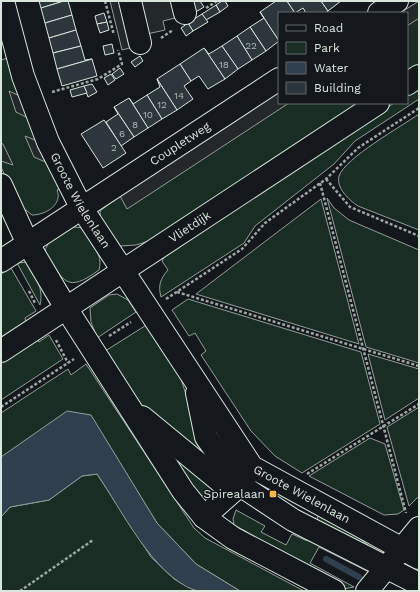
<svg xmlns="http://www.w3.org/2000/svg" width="420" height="592" viewBox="0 0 420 592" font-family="'Work Sans',sans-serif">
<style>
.green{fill:#1a2d24;stroke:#939e99}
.parking{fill:#24282b;stroke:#939e99}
.water{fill:#2f3f4d;stroke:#939e99}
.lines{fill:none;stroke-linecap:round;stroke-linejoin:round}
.stream{stroke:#2f3f4d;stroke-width:6}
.building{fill:#2c363c;stroke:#d8e6dc}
.minor-casing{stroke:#d8e6dc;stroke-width:24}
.path{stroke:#9da8a2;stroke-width:2.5;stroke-dasharray:3 2;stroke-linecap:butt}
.minor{stroke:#14181c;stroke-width:22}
.poi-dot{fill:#ffb74d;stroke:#14181c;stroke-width:1.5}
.labels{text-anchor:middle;stroke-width:3;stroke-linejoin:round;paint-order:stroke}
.number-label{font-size:10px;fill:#adbab4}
.street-label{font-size:12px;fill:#d8e6dc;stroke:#14181c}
.poi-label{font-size:12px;fill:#d8e6dc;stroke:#14181c;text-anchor:end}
</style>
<rect width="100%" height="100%" fill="#14181c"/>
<g class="green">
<path d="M 419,1 L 419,65 L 407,73 L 407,13 L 400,13 Z"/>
<path d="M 11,57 L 62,188 L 57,190 C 63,205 45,215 32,215 L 26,210 L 22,214 L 1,167 L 1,60 Z"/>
<path d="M 419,87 L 419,99 L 355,141 L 334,164 L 255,226 L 244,243 L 161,297 C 158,286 160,279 168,270 L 162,261 L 164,257 L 286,174 L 394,103 L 407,103 L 407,95 Z"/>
<path d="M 279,92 L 279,103 L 361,103 L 152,240 L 136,245 L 120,246 L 111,239 L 101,224 L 100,211 L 117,198 Z"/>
<path d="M 419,114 L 419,230 L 358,206 C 349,200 336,188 339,176 C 345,158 402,126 419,114 Z"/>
<path d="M 327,198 L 334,208 L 349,220 L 419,250 L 419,363 L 366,347 Z"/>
<path d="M 321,199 L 359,344 L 196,294 Z"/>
<path d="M 75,227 L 83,228 L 94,240 L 91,243 C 98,252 102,258 99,270 C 66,294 65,281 44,254 C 47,239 61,230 75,227 Z"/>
<path d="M 28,262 C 35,276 44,288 40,305 L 17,263 Z"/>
<path d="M 11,268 L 36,311 L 25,318 L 26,322 L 1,337 L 1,274 Z"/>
<path d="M 117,294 L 128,300 L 136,312 L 97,338 L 91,322 L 90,308 L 109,295 Z"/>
<path d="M 188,299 L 361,352 L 380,424 L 302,473 L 275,456 L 251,431 L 201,355 L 206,351 L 195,333 L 189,336 L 172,310 Z"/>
<path d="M 148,324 L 178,369 L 187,398 L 223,476 L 130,396 L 102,353 Z"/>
<path d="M 49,335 L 63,359 L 1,400 L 1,362 L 37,339 L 39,342 Z"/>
<path d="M 368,354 L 419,369 L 419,398 L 385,420 Z"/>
<path d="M 86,364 L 194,528 L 205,538 L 304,591 L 240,591 L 196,564 L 157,523 L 90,415 L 1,457 L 1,413 L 68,369 L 71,375 Z"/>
<path d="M 419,407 L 419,496 L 409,506 L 387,427 Z"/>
<path d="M 156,435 L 217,489 L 213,493 L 202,496 L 190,492 Z"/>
<path d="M 370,438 L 385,444 L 404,510 L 398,514 L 384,515 L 309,476 Z"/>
<path d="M 97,474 L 151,557 L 174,579 L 196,591 L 1,591 L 1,517 L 10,507 L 49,500 L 82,476 Z"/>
<path d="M 236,510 L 265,526 L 261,532 L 286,545 L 292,534 L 305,540 L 338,547 L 374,566 L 369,572 L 319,547 L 310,563 L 354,587 L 343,589 L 245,538 L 247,532 L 234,525 L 233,519 Z"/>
<path d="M 320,513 L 343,525 L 379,554 L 315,522 Z"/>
</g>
<g class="parking">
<path d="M 110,1 L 175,1 L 179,17 L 163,21 L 165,30 L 147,34 L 149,43 L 122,50 Z"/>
<path d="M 419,1 L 419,18 L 407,26 L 407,13 L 400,13 Z"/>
<path d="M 9,91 L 24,98 L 32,120 L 16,112 Z"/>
<path d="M 279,92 L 279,103 L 289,103 L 127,209 L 120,196 Z"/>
<path d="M 25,136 L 40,142 L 50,164 L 34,157 Z"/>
<path d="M 1,143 L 3,144 L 13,165 L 1,161 Z"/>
</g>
<path class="water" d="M 67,411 L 91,415 L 157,523 L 196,564 L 240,591 C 229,591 204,592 194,590 C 152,574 122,510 97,474 L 82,476 L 49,500 L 10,507 L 1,517 L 1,457 Z"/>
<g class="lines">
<path class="stream" d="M 326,559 L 359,577"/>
</g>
<g class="building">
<path d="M 39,1 L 64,1 L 41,8 Z"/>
<path d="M 64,1 L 68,1 L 72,15 L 45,23 L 41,8 Z"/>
<path d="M 200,1 L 204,7 L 194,13 L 191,2 Z"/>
<path d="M 222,1 L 225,1 L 228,6 L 220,12 L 216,5 Z"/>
<path d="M 276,1 L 287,1 L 295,13 L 279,13 L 279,41 L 260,12 Z"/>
<path d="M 287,1 L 321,1 L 328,11 L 325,13 L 306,13 L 303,8 L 295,13 Z"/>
<path d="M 321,1 L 341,1 L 328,11 Z"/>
<path d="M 216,5 L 220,12 L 206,20 L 202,14 Z"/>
<path d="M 260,12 L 279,41 L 266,51 L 250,27 L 264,18 Z"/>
<path d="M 104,13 L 107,22 L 97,24 L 95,16 Z"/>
<path d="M 202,14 L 208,22 L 193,31 L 188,23 Z"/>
<path d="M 72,15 L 76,30 L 49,38 L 45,23 Z"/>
<path d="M 107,22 L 109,30 L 100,33 L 97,24 Z"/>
<path d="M 188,23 L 193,31 L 186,36 L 181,28 Z"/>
<path d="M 250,27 L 266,51 L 252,60 L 237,36 Z"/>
<path d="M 76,30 L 81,46 L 53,53 L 49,38 Z"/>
<path d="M 237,36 L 252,60 L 238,69 L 222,46 Z"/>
<path d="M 112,44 L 114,53 L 105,55 L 103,46 Z"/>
<path d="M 81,46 L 85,60 L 92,59 L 57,69 L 53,53 Z"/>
<path d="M 222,46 L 238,69 L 225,79 L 204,48 L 209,54 Z"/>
<path d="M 204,48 L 225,79 L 208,89 L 199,76 L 191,81 L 180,64 Z"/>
<path d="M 140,56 L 143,61 L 135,67 L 131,62 Z"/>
<path d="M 92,59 L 97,76 L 62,86 L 57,69 Z"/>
<path d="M 180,64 L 191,81 L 184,86 L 193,99 L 177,110 L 157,79 Z"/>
<path d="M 120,68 L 124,74 L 116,79 L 112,74 Z"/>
<path d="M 111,74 L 115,80 L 108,85 L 104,78 Z"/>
<path d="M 157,79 L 177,110 L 162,119 L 147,95 L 160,87 Z"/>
<path d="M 92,84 L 97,92 L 88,97 L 84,86 Z"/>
<path d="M 84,86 L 87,93 L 72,97 L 70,90 Z"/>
<path d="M 147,95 L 162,119 L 148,128 L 129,98 L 133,104 Z"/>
<path d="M 129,98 L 148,128 L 134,137 L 114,107 Z"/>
<path d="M 114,107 L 134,137 L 121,146 L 106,122 L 118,114 Z"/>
<path d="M 104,120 L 126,153 L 103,168 L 81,134 Z"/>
</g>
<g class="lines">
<g class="minor-casing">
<g id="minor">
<path id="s1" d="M 3,1 L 23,76 L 48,142 L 81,207 L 252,467 L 419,558"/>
<path d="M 130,1 L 140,43"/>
<path d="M 182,1 L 185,13"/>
<path d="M 379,13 L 397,1"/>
<path d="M 407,84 L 419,76"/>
<path d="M 1,185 L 28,244 L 66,308 L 183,491 L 204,517 L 233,538 L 334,591"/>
<path id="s2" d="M 1,261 L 279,79"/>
<path id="s3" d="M 1,351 L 378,103"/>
<path d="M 197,393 L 206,437 L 240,485 L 293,520 L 419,584"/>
<path d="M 142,417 L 221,482 L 240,485"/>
<path d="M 204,517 L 240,485 L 246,476"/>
<path d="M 367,591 L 419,528"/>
</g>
</g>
<g class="path">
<path d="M 105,1 L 114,35"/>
<path d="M 206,8 L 217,1"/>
<path d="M 161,38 L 173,30"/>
<path d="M 52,92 L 98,79 L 122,64 L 118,50"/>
<path d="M 326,179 L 350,207 L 419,236"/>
<path d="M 320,183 L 406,513"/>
<path d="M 29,291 L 35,303"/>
<path d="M 177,292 L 419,366"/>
<path d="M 166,299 L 242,249 L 265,223 L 326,179 L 358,148 L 419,108"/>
<path d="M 109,336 L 131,322"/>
<path d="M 56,340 L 68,363"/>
<path d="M 1,407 L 74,359"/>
<path d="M 307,474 L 419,404"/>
<path d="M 20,591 L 93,540"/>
</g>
<use href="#minor" class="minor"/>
</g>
<rect class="poi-dot" x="269" y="490" width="8" height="8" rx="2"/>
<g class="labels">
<g class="number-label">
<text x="251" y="49">22</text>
<text x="224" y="68">18</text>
<text x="179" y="99">14</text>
<text x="162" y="108">12</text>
<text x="148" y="118">10</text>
<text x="135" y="128">8</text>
<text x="122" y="137">6</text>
<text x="114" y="151">2</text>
</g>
<g class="street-label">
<text dy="4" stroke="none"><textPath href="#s2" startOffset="214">Coupletweg</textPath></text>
<text dy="4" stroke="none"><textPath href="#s1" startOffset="215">Groote Wielenlaan</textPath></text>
<text dy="4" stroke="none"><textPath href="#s3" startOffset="226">Vlietdijk</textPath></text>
<text dy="4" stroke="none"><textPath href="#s1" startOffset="589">Groote Wielenlaan</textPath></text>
</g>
<g class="poi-label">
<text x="265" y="498">Spirealaan</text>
</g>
</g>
<rect width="420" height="592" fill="none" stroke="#d8e6dc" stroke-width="4"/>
<rect x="278" y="12" width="130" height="92" fill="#14181c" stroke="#626a69"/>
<rect x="286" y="25" width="20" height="6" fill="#14181c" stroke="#626a69"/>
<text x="314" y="32" font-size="12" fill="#d8e6dc">Road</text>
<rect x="286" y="42" width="20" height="12" fill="#1a2d24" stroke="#626a69"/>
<text x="314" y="52" font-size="12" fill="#d8e6dc">Park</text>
<rect x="286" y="62" width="20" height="12" fill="#2f3f4d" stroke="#626a69"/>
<text x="314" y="72" font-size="12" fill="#d8e6dc">Water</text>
<rect x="286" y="82" width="20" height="12" fill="#2c363c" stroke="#626a69"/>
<text x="314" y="92" font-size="12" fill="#d8e6dc">Building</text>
</svg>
